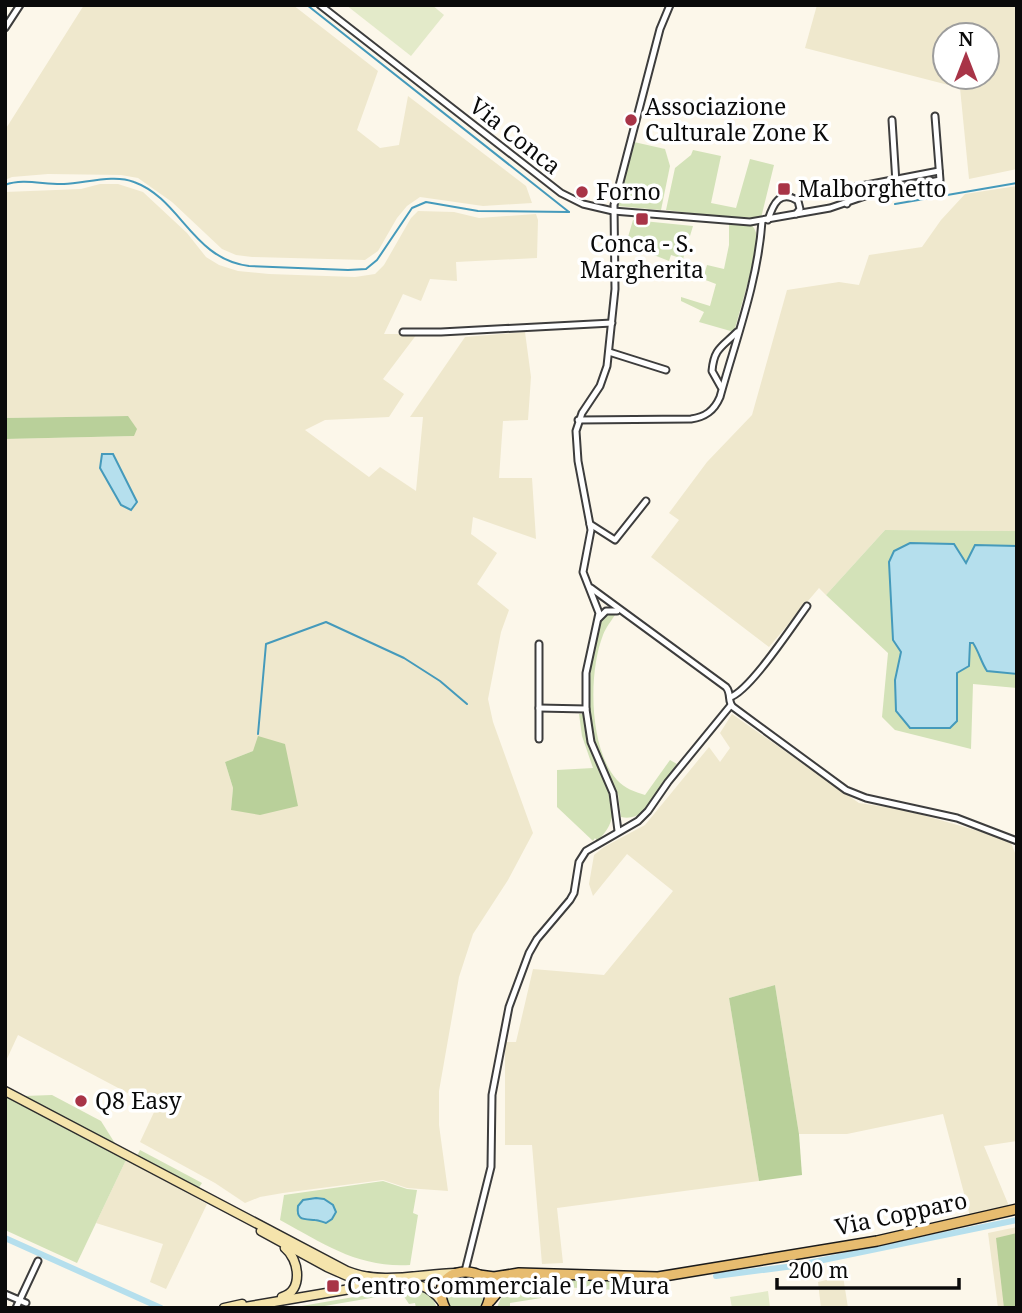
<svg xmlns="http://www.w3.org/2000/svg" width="1022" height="1313" viewBox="0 0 1022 1313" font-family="'Noto Serif',serif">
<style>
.farmland{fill:#efe8cd;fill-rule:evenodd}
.green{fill:#d3e2b8}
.forest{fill:#b9d09a}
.pitch{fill:#e3eac9}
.water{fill:#b5dfed;stroke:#459abb;stroke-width:2}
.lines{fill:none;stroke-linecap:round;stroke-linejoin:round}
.stream{stroke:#459abb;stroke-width:2}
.canal{stroke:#b5dfed;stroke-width:6}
.street-casing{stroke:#3d3d3d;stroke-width:9}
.secondary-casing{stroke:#2c2c2c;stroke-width:11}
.primary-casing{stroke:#1b1b1b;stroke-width:12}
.street{stroke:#fff;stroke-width:5}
.secondary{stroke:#f5e4ac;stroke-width:8}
.primary{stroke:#e7bc6f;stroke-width:9}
.poi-dot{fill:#a83447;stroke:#fff;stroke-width:2.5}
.labels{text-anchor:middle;stroke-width:7;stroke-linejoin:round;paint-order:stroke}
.poi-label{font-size:23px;fill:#0a0a0a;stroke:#fff;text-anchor:start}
.street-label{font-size:23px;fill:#0a0a0a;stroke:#fff}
</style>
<rect width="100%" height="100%" fill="#fcf7ea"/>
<g class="farmland">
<path d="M 84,5 L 293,5 L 378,71 L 357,130 L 380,148 L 399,145 L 408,96 L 526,186 L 532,203 L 483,206 L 420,197 L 407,206 L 397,218 L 378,251 L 365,260 L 252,257 L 236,255 L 222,249 L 172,202 L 138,178 L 121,175 L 48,174 L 12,177 L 5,180 L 5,130 Z"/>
<path d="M 817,5 L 1017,5 L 1017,169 L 969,179 L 960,88 L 805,48 ZM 945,35 L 987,35 L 987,77 L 945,77 Z"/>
<path d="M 100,184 L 118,184 L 143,192 L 187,233 L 206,257 L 219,265 L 238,271 L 269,274 L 355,277 L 375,274 L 384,265 L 411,218 L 418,211 L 454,212 L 479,218 L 536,214 L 538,220 L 537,258 L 456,262 L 457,281 L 430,279 L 421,301 L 403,294 L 384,334 L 417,334 L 383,379 L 404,394 L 389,417 L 325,420 L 305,430 L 369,477 L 380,467 L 416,491 L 423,417 L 410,417 L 465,337 L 525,332 L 531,377 L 528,420 L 503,421 L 499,478 L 532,478 L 536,539 L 473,517 L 471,534 L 497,553 L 477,584 L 509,610 L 501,632 L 488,699 L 493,722 L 533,833 L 508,880 L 473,934 L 459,977 L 439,1091 L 439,1125 L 448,1191 L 407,1188 L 383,1180 L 283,1193 L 260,1197 L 245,1203 L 215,1183 L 140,1142 L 156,1108 L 18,1035 L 5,1063 L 5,439 L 134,436 L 127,416 L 5,418 L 5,192 L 81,189 ZM 253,751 L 231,810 L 233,788 L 225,762 Z"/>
<path d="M 1017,186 L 1017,531 L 885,530 L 826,595 L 819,588 L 769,647 L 651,557 L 679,520 L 669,513 L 707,462 L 752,415 L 787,290 L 839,282 L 859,285 L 869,255 L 922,247 L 941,220 L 965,194 Z"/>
<path d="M 732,714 L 859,803 L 905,810 L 1010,840 L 1015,853 L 1017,904 L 1017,1141 L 984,1146 L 1009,1206 L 970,1216 L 943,1114 L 847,1134 L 799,1134 L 775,985 L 729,998 L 759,1181 L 557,1208 L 563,1263 L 542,1264 L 532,1145 L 505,1145 L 505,1042 L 516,1042 L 533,969 L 604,975 L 673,891 L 627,854 L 593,896 L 589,884 L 594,855 L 604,847 L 645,825 L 709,747 L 720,762 L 730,748 L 720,733 Z"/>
<path d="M 126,1160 L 207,1204 L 166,1289 L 150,1282 L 163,1244 L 96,1223 Z"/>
<path d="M 1017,1227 L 1017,1308 L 998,1308 L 988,1233 Z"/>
<path d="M 843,1276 L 848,1308 L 821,1308 L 818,1282 Z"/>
</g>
<g class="green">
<path d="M 634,142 L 665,149 L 670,166 L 661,210 L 617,206 Z"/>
<path d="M 693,150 L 721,156 L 711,203 L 736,208 L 750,159 L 774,165 L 761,218 L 721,217 L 666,210 L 675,168 L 691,155 Z"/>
<path d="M 633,220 L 693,226 L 683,259 L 671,255 L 669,261 L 626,244 Z"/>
<path d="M 729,224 L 751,225 C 758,230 757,241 757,250 L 734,332 L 699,322 L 704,312 L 681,301 L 681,297 L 710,306 L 716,284 L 703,279 L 707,265 L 724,269 L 729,245 Z"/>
<path d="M 885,530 L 1017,531 L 1017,546 L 975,545 L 966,563 L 902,652 L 895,681 L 957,721 L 957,673 L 969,643 L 973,643 C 979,652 981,662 987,671 L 1017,674 L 1017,688 L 973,684 L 971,749 L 895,730 L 882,717 L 888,653 L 826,595 Z"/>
<path d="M 617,612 C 612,620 606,627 603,635 C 588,673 589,749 617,780 C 624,788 635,792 645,795 L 670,760 L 677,764 C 664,782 648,824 621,817 L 618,794 L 596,748 L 589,709 L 591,658 L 602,619 L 607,613 Z"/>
<path d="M 579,714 L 583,714 C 585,728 588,742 593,756 C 605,787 628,813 597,841 L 595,838 L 593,841 L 557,807 L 557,770 L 593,768 L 582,736 Z"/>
<path d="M 5,1095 L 126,1160 L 77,1263 L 5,1230 Z"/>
<path d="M 52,1095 L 101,1121 L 116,1145 L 24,1096 Z"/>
<path d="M 140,1150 L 202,1183 L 198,1189 L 137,1156 Z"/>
<path d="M 383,1181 L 407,1189 L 417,1190 L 413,1213 L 418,1215 L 410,1265 C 358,1268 324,1244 280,1220 L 284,1195 Z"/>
<path d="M 463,1276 C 481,1279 489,1292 479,1308 L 451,1308 C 442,1294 447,1281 463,1276 Z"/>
<path d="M 540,1277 L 617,1280 L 621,1286 L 617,1290 L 542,1286 L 541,1298 L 510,1303 L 510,1308 L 497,1308 C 503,1288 520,1279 540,1277 Z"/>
<path d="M 423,1288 L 431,1294 L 437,1308 L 431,1306 L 416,1308 L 415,1303 L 409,1304 L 403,1295 L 394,1294 L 313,1308 L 290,1308 L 400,1289 L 421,1292 Z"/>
</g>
<g class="forest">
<path d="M 128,416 L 137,429 L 134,436 L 5,439 L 5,418 Z"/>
<path d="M 258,736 L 285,744 L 298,806 L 260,815 L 231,810 L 233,788 L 225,762 L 253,751 Z"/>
<path d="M 775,985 L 799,1134 L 802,1175 L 759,1181 L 729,998 Z"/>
<path d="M 1017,1233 L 1017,1308 L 1004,1308 L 996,1238 Z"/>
</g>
<g class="pitch">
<path d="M 346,5 L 432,5 L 444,15 L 411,56 Z"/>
<path d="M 768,1291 L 770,1307 L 732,1308 L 730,1297 Z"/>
</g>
<g class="water">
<path d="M 102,454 L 113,454 L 137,502 L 131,510 L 121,505 L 100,468 Z"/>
<path d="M 910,543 L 954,544 L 966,563 L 975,545 L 1017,546 L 1017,674 L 987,671 C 981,662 979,652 973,643 L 970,643 L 969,666 L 957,673 L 957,721 L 950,728 L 910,728 L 896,711 L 895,680 L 901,652 L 893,640 L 889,562 L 894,551 Z"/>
<path d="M 316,1198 L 324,1199 L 333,1205 L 336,1212 L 332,1219 L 326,1223 C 322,1222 319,1220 315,1220 C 304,1219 296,1221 298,1206 L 303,1200 Z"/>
</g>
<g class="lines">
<g class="stream">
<path d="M 307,5 L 569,212"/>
<path d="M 5,185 C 23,178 45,185 64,184 C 86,183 114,174 134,182 C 181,199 192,259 249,266 L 348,270 L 366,269 L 377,260 L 412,208 L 426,202 L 478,211 L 569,212"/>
<path d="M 895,204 L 1017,183"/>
<path d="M 258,734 L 266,644 L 326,622 L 404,658 L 440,681 L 467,704"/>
</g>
<g class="canal">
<path d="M 5,1238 L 161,1308"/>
<path d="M 716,1276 L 794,1266 L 1017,1220"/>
</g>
<g class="street-casing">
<g id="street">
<path d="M 320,5 L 561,193 L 583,204 L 613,211 L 750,222 L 830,208 L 871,194 L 940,180 L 935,116"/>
<path d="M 5,28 L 20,5"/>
<path d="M 892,120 L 896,183"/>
<path d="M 847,204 L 850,192 L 856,187 L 939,171"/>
<path d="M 768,220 C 773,204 780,189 798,201 L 800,209 L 796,214"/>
<path d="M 403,332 L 441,332 L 612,323"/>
<path d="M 609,352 L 666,370"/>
<path d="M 721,387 L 712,371 C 714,348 722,347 737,332"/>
<path d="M 578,420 L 691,419 C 705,417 714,411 720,397 C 736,339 758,281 762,221"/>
<path d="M 590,524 L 615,540 L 646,501"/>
<path d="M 591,588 L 726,687 C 732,694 727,701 733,707 L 846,790 L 866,798 L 957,818 L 1017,841"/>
<path d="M 599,618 L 606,611 L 617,611"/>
<path d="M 730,697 C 749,692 793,625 807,606"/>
<path d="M 539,708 L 586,709"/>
<path d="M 539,739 L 539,644"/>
<path d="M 618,831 L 613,793 L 591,742 L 586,709 L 586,673 L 599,613 L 583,572 L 591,530 L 578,461 L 576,431 L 582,413 L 600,386 L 607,366 L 615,289 L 614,205 L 660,29 L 670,5"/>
<path d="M 465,1271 L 491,1167 L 492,1095 L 509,1007 L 529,953 L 537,939 L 570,900 L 574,893 L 579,862 L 586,851 L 638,821 L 648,811 L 668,782 L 731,705"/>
<path d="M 5,1294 L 26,1303"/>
<path d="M 16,1308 L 38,1261"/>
</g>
</g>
<g class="secondary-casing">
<g id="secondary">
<path d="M 5,1091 L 347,1271 C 382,1285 419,1274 456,1273"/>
<path d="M 261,1231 L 327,1267 L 352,1278"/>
<path d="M 389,1284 C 412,1283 427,1282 442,1302"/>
<path d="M 282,1297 C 304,1291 299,1259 285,1248"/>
<path d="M 224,1308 L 242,1304"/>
<path d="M 239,1308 L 350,1289 L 366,1282"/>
</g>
</g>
<g class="primary-casing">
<g id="primary">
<path d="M 479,1275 L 494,1277 L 519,1273 L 658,1277 L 877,1241 L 1017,1209"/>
<path d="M 490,1301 L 502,1287 L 526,1276"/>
<path d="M 445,1308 C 422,1260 509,1260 486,1308"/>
</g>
</g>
<use href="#street" class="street"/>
<use href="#secondary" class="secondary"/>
<use href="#primary" class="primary"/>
</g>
<g class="poi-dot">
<circle cx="631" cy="120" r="7"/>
<rect x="777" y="182" width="14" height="14" rx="3.5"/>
<circle cx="582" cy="192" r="7"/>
<rect x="635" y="212" width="14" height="14" rx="3.5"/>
<circle cx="81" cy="1101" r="7"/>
<rect x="326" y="1279" width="14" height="14" rx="3.5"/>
</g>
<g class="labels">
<g class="poi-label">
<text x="645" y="115">Associazione<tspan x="645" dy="26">Culturale Zone K</tspan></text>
<text x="798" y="197">Malborghetto</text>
<text x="596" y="200">Forno</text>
<text x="642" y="252" text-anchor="middle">Conca - S.<tspan x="642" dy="26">Margherita</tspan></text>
<text x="95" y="1109">Q8 Easy</text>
<text x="347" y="1294">Centro Commerciale Le Mura</text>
</g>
<g class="street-label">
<text transform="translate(515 136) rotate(38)" y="8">Via Conca</text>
<text transform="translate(901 1214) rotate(-12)" y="8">Via Copparo</text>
</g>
</g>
<rect width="1022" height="1313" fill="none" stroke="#0a0a0a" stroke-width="14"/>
<g transform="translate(966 56)"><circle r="33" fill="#ffffff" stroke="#9d9d9d" stroke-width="2"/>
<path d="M0-5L12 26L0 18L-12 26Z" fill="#a83447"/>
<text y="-10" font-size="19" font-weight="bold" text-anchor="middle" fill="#0a0a0a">N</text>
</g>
<path d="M777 1278v10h182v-10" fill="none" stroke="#0a0a0a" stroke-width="3.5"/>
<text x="788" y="1278" font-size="21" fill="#0a0a0a" stroke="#ffffff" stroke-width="5" paint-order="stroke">200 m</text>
</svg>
